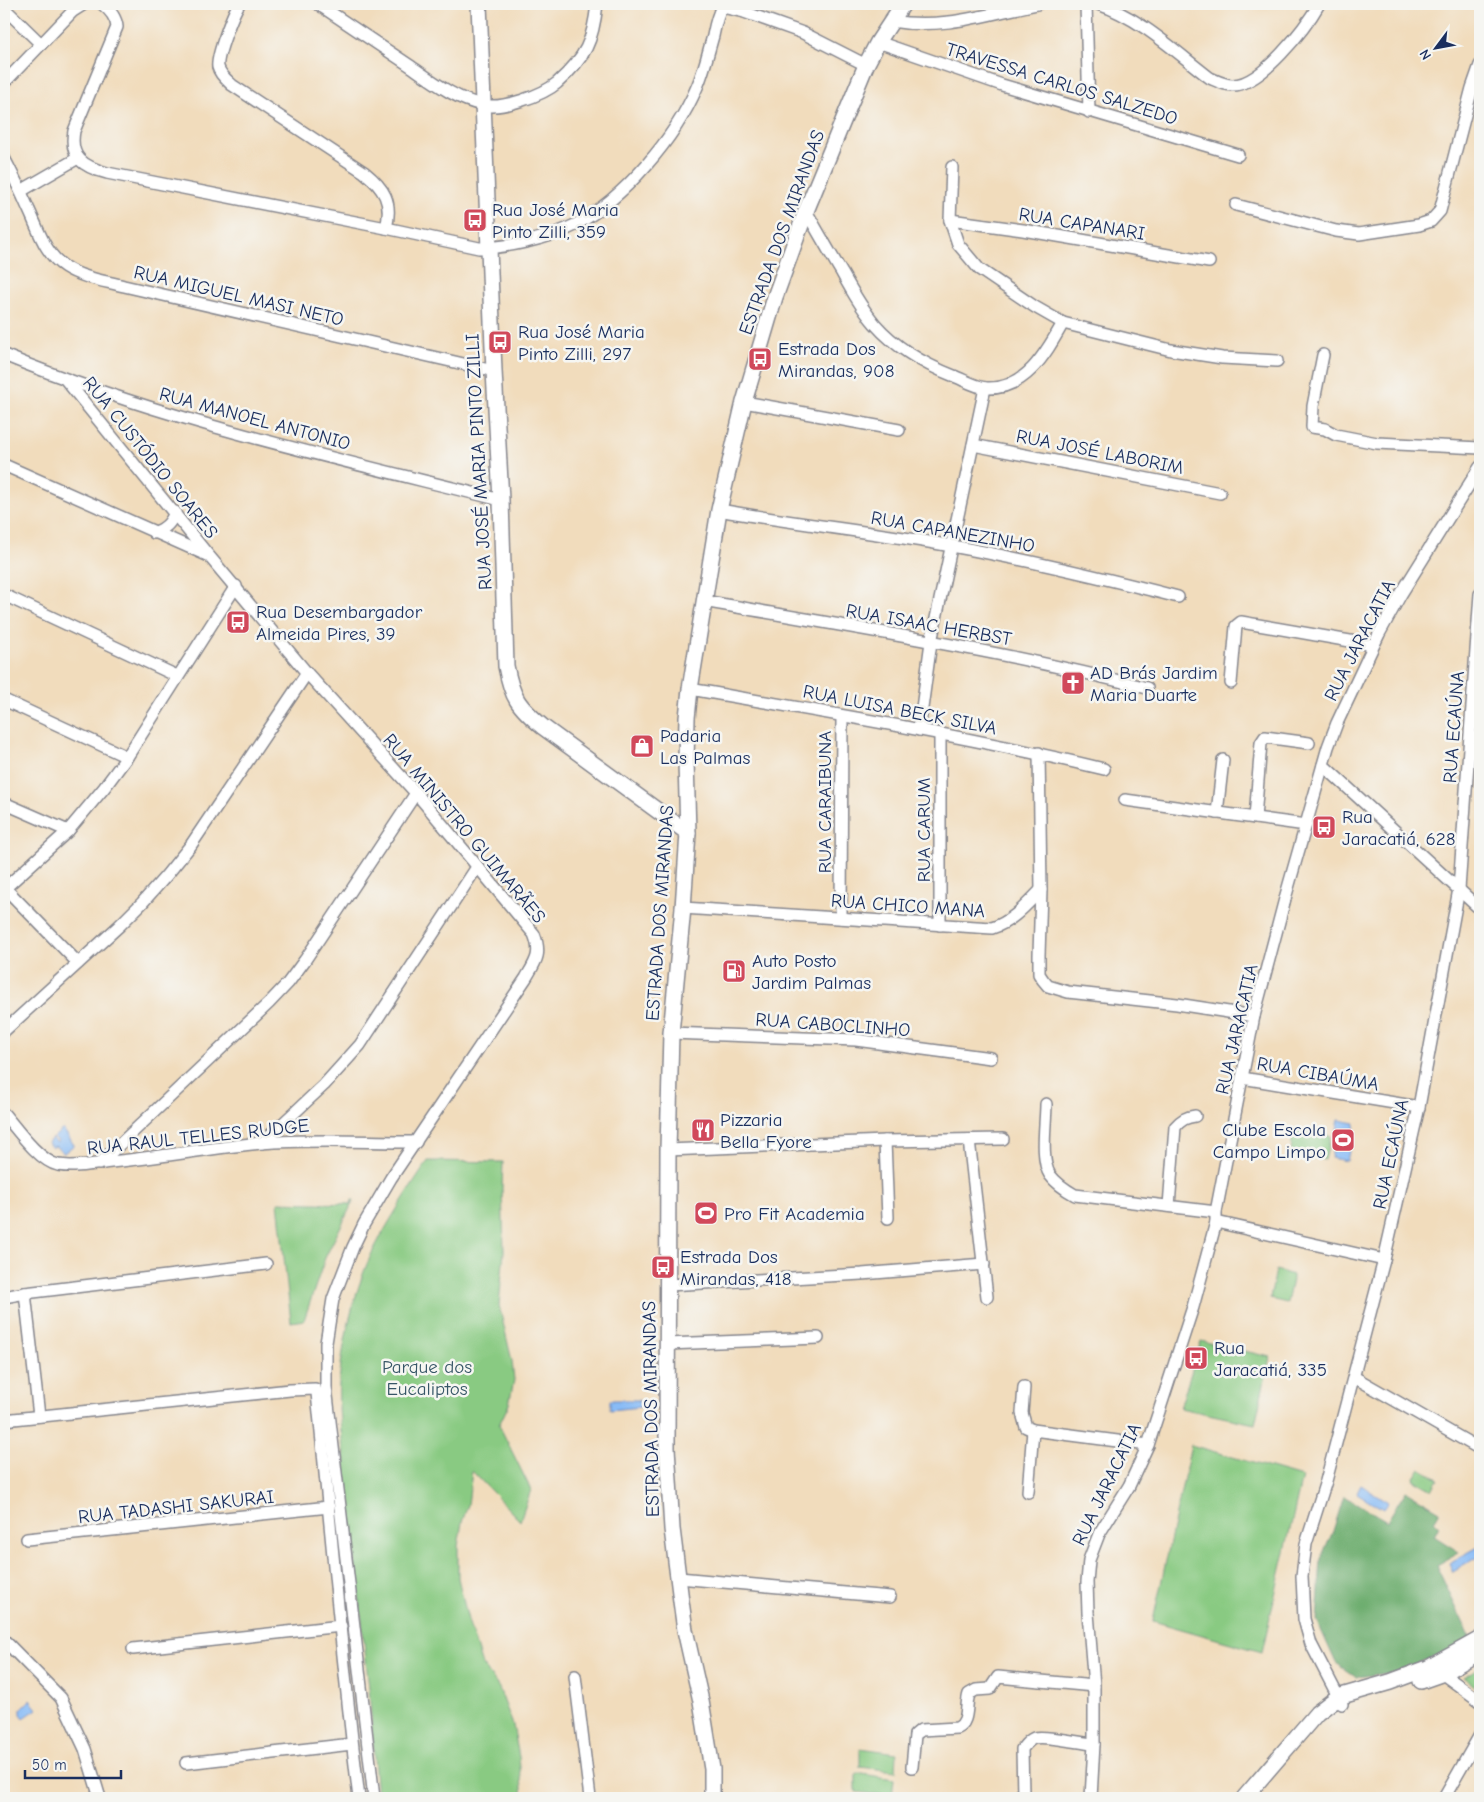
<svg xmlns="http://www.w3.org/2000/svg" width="1484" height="1802" viewBox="0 0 1484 1802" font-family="'Comic Neue',sans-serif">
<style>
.green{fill:#89ca82;stroke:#527c70}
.forest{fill:#6eae70;stroke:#446e67}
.water{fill:#88bbf6;stroke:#5275aa}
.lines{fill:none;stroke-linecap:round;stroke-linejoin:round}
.minor-casing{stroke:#86868d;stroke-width:14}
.tertiary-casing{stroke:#86868d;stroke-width:18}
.minor{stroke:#fff;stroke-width:11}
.tertiary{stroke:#fff;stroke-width:15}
.labels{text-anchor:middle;stroke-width:5;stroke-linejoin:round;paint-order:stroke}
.street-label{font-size:19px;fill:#1b2f5e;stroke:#f6f6f2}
.poi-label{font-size:19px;fill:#1b2f5e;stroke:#f6f6f2;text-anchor:start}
.park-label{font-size:19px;fill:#365667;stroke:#f6f6f2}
</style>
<rect width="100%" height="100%" fill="#f6f6f2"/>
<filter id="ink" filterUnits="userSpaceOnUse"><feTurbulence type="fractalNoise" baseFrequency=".02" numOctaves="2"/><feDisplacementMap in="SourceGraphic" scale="10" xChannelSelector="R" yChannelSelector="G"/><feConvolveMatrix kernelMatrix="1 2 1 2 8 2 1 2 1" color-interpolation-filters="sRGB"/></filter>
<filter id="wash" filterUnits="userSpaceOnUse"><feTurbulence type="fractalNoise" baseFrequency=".0096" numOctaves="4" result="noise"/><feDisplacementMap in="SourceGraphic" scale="20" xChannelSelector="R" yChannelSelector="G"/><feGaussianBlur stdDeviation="1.12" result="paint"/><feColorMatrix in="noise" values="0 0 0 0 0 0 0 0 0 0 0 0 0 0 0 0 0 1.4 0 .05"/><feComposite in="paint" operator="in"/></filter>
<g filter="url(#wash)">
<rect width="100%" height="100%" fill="#f1dcbc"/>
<g class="green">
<path d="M 1293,1129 L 1331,1136 L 1325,1160 L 1291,1154 Z"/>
<path d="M 428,1161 L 503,1162 L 502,1189 L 504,1251 L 499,1305 L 512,1361 L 514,1380 L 509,1404 L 499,1425 L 531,1490 L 520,1521 L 472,1471 L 468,1505 L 462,1522 L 458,1546 L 458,1578 L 468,1620 L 481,1662 L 499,1688 L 513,1725 L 519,1757 L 523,1798 L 377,1798 L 369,1688 L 340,1421 C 339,1409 338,1395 339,1383 C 342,1344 356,1283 374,1249 C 390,1218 409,1190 428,1161 Z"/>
<path d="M 352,1200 L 354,1200 L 325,1258 L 304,1320 L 291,1322 L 278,1202 L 351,1204 Z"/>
<path d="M 1276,1270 L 1293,1275 L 1287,1303 L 1270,1299 Z"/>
<path d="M 1201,1341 L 1270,1357 L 1255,1424 L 1180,1408 Z"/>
<path d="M 1191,1445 L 1302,1477 L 1262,1652 L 1153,1621 Z"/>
<path d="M 1420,1468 L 1438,1479 L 1432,1490 L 1413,1479 Z"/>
<path d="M 1480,1667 L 1480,1690 L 1463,1677 Z"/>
<path d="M 860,1748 L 897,1753 L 896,1771 L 860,1767 Z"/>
<path d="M 856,1773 L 894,1779 L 892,1796 L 856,1792 Z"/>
</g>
<path class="forest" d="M 1406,1491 L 1440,1511 L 1434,1521 L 1439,1526 L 1434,1536 L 1459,1552 L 1436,1565 L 1472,1641 L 1396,1672 L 1357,1677 L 1336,1663 L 1317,1621 L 1321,1559 L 1333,1531 L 1344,1496 L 1387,1521 Z"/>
<g class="water">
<path d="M 1339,1120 L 1355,1123 L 1347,1161 L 1331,1158 Z"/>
<path d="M 63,1129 L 74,1145 L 64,1153 L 55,1146 L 52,1148 L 48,1143 L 52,1138 L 57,1143 L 58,1141 L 54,1137 Z"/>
<path d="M 610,1400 L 639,1400 L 640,1407 L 610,1410 Z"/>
<path d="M 1361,1485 L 1388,1502 L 1383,1509 L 1357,1493 Z"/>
<path d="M 1480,1546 L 1480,1556 L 1453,1572 L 1449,1563 Z"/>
<path d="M 30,1700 L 37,1709 L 24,1718 L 21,1714 L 21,1709 Z"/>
</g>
</g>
<g filter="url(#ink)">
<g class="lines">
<g class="minor-casing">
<g id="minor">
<path d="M 102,4 C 110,10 116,17 117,27 L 74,131 C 69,158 84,167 107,173 L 386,228 L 479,248 C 507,248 550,238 575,225 C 624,198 675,139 697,87 C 704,71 708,53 713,36 C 715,26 717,15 722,7 L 744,12 L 803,33 L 866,65"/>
<path d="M 239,4 C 233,13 216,57 218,67 C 220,75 227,80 232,85 L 364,172 C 384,188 393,202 386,228"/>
<path d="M 318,4 C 348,24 379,45 409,65 C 431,80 456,100 483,105 C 502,110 543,95 557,83 C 586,57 593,41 597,4"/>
<path d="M 1086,4 L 1089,112"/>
<path d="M 1098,4 C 1139,17 1176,52 1210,78 C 1217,81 1224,85 1232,85 C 1261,86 1306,27 1319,4"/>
<path d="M 4,8 L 41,44"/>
<path d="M 891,21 C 943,30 987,14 1037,4"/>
<path d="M 878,42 L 1002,85 L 1238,155"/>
<path d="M 4,83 L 73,11 L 84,4"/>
<path d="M 4,158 C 13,175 21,192 29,210 C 39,231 45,254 65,267 C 82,278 105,281 124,286 L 494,371"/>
<path d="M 952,167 L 950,220 L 958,244 L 979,269 L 1035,307 L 1063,323 L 1171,350 L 1222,358 L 1277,361"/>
<path d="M 21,191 L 78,158"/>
<path d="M 1236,205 L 1336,231 L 1359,234 L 1419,225 L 1431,221 L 1440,211 L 1472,88 L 1480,65"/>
<path d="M 806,211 C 818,232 830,253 842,273 C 852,291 862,309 875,324 C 896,348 926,365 954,376 C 964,380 976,387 986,388 C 1026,390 1046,353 1063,323"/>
<path d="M 950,220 L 1023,230 L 1209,262"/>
<path d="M 4,355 C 164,421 334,458 501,500"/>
<path d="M 1323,355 L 1313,406 L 1312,427 L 1325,429 L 1336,435 L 1377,443 L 1480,448"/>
<path d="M 66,380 L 208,555"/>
<path d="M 744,402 L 899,430"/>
<path d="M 973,445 L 1220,493"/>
<path d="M 4,465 L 209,556 L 307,673 L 416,793 L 534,934 C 542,954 536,961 526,978 L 391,1178 L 364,1224 L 353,1247 L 333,1299 L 326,1343 L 326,1387 L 374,1798"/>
<path d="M 719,510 C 796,524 875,532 952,546 C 1028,560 1104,578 1178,597"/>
<path d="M 154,533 C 166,528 171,523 175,512"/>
<path d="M 4,595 L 177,676"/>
<path d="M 704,601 C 852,628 1001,650 1147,688"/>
<path d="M 1231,683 L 1236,626 L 1241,622 L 1373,645"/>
<path d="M 690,689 C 828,713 967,736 1104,769"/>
<path d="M 4,700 L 127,757"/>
<path d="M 919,730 L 931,642 L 985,388"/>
<path d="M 940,734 L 940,925"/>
<path d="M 1039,753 L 1041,890 L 1039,955 L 1039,974 L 1043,980 L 1048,986 L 1068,992 L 1177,1004 L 1254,1016"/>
<path d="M 1323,765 L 1480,909"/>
<path d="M 1125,800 L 1306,825"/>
<path d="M 4,803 L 68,831"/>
<path d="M 1217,813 L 1223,760"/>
<path d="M 1255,818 L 1261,743 L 1265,737 L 1309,743"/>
<path d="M 5,888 L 78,963"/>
<path d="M 4,889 L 68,831 L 104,788 L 127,757 L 236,586"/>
<path d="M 683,908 L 992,928 C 1012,922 1027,904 1041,890"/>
<path d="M 841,918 L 842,716"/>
<path d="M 4,1031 L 119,926 L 142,903 L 166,876 L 191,845 L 307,673"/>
<path d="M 671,1033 L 856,1040 L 991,1058"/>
<path d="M 1242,1078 L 1419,1107"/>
<path d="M 1046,1104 C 1046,1122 1040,1160 1050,1175 C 1056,1183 1066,1190 1075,1195 L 1216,1212"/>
<path d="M 4,1114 C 16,1128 39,1161 58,1165 C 75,1168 94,1164 111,1162 C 161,1157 211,1148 261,1143 C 313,1139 365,1142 416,1142"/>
<path d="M 969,1140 L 987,1297"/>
<path d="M 885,1141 L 888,1218"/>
<path d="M 262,1143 L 324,1085 L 360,1045 L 477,867"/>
<path d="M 668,1150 L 885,1141 L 1003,1139"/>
<path d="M 99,1164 L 269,1003 L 288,983 L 305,960 L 416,793"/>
<path d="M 1169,1206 L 1175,1127 C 1181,1120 1186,1117 1195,1116"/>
<path d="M 1216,1222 L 1384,1260"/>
<path d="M 668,1285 L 862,1274 L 984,1264"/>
<path d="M 25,1293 L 266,1264"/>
<path d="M 4,1297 L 25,1293 L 39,1416"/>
<path d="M 667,1344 L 818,1338"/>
<path d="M 1354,1377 L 1480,1449"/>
<path d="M 1024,1387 L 1022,1413 L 1026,1427 L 1033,1430 L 1148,1445"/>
<path d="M 4,1420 L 290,1390 L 315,1389 L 317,1393 C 331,1528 342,1663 359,1798"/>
<path d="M 1028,1492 L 1033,1430"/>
<path d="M 27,1539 L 329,1507"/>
<path d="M 679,1578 L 890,1597"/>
<path d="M 4,1640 L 61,1698 L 85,1749 L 100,1798"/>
<path d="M 133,1649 L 341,1626"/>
<path d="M 1436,1669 L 1480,1701"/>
<path d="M 575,1676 L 590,1798"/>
<path d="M 1342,1704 L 1311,1644 L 1304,1619 L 1302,1576 L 1306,1544 L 1326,1481 L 1384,1260 L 1419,1107 L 1459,889 L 1480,594"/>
<path d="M 186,1763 L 352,1744"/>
<path d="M 912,1767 L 915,1735 L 921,1730 L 957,1728 C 970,1722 965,1705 969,1694 L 976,1690 L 990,1689 L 998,1677 L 1094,1686"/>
<path d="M 1023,1794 L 1022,1749 C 1025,1745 1029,1740 1034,1738 C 1046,1735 1080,1743 1094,1744"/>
<path d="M 1091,1798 L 1094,1744 L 1094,1686 L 1088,1613 L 1087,1582 L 1089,1560 L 1099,1534 L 1129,1486 L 1148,1445 L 1193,1307 L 1216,1222 L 1216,1212 L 1254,1016 L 1286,895 L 1328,747 L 1337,723 L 1379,634 L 1401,594 L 1480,467"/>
<path d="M 1444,1798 L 1480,1735"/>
</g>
</g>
<g class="tertiary-casing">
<g id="tertiary">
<path d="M 479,4 L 494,371 L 501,500 L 506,666 C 512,698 518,706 543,727 L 688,833"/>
<path d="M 1421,1681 L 1441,1674 L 1480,1652"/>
<path d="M 712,1798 L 712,1769 L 701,1701 L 685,1630 L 681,1601 L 672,1529 L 667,1448 L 668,1150 L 671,1033 L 683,908 L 688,833 L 686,761 L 687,718 L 690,689 L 719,510 L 744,402 L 775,297 L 806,211 L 866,65 L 878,42 L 903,4"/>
<path d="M 1244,1798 L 1317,1713 L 1338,1697 L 1390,1682 L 1428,1668 L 1480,1639"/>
</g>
</g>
<use href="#minor" class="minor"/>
<use href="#tertiary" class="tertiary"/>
</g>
</g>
<defs>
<g id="bus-square" transform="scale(1.25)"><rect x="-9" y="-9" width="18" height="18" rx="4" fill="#d1495b" stroke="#f6f6f2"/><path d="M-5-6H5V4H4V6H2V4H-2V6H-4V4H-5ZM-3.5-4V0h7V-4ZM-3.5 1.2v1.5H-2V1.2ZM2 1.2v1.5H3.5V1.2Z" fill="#fff"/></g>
<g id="church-square" transform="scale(1.25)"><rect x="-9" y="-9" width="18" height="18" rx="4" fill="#d1495b" stroke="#f6f6f2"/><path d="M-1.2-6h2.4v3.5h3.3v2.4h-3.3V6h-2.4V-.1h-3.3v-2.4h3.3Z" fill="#fff"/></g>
<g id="shop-square" transform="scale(1.25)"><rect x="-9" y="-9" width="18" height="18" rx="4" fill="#d1495b" stroke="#f6f6f2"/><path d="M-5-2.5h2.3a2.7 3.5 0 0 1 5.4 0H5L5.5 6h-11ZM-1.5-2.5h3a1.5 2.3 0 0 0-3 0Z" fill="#fff"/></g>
<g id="fuel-square" transform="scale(1.25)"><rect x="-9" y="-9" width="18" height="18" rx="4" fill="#d1495b" stroke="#f6f6f2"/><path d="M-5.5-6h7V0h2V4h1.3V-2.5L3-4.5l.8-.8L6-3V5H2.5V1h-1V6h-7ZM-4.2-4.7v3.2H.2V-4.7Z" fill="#fff"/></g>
<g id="restaurant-square" transform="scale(1.25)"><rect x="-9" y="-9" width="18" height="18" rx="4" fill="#d1495b" stroke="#f6f6f2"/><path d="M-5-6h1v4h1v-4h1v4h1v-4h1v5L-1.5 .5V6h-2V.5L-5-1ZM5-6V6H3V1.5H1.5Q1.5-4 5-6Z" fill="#fff"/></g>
<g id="stadium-square" transform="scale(1.25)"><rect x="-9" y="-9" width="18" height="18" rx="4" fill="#d1495b" stroke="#f6f6f2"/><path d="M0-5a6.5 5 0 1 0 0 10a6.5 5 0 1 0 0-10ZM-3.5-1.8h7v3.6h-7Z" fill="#fff"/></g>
</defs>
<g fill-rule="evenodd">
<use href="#bus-square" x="475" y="220"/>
<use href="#bus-square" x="500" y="342"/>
<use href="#bus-square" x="760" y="359"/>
<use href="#bus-square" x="238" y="622"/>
<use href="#church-square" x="1073" y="683"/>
<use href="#shop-square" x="642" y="746"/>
<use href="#bus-square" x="1324" y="827"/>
<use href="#fuel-square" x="734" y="971"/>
<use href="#restaurant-square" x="703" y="1130"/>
<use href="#stadium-square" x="1343" y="1140"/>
<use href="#stadium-square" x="706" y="1213"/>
<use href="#bus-square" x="663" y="1267"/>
<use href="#bus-square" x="1196" y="1358"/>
</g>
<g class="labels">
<g class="street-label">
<text transform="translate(1062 83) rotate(17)" y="7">TRAVESSA CARLOS SALZEDO</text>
<text transform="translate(1082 223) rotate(9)" y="7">RUA CAPANARI</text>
<text transform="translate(781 232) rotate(-70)" y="7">ESTRADA DOS MIRANDAS</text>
<text transform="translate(239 295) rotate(13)" y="7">RUA MIGUEL MASI NETO</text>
<text transform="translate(255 418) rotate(15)" y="7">RUA MANOEL ANTONIO</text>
<text transform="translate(1100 451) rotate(11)" y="7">RUA JOSÉ LABORIM</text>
<text transform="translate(151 457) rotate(51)" y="7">RUA CUSTÓDIO SOARES</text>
<text transform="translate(478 462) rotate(-93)" y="7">RUA JOSÉ MARIA PINTO ZILLI</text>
<text transform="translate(953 531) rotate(10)" y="7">RUA CAPANEZINHO</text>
<text transform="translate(929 624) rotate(10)" y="7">RUA ISAAC HERBST</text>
<text transform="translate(1359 640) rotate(-63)" y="7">RUA JARACATIA</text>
<text transform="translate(900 709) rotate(11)" y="7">RUA LUISA BECK SILVA</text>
<text transform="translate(1453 727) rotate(-86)" y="7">RUA ECAÚNA</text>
<text transform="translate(824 802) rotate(-90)" y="7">RUA CARAIBUNA</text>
<text transform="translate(465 828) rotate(50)" y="7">RUA MINISTRO GUIMARÃES</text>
<text transform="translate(923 830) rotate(-90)" y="7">RUA CARUM</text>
<text transform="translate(908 905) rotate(4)" y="7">RUA CHICO MANA</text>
<text transform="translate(659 913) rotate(-86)" y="7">ESTRADA DOS MIRANDAS</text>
<text transform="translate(833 1024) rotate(4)" y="7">RUA CABOCLINHO</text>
<text transform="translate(1236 1029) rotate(-77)" y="7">RUA JARACATIA</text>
<text transform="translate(1318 1073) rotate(10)" y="7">RUA CIBAÚMA</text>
<text transform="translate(198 1136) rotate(-6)" y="7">RUA RAUL TELLES RUDGE</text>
<text transform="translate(1390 1154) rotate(-78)" y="7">RUA ECAÚNA</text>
<text transform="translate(650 1409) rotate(-91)" y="7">ESTRADA DOS MIRANDAS</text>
<text transform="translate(1106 1484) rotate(-64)" y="7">RUA JARACATIA</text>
<text transform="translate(176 1506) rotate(-6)" y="7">RUA TADASHI SAKURAI</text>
</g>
<g class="poi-label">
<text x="492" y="216">Rua José Maria<tspan x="492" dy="22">Pinto Zilli, 359</tspan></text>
<text x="518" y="338">Rua José Maria<tspan x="518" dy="22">Pinto Zilli, 297</tspan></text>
<text x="778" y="355">Estrada Dos<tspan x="778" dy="22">Mirandas, 908</tspan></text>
<text x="256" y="618">Rua Desembargador<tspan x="256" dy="22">Almeida Pires, 39</tspan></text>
<text x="1090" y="679">AD Brás Jardim<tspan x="1090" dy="22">Maria Duarte</tspan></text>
<text x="660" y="742">Padaria<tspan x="660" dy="22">Las Palmas</tspan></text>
<text x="1342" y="823">Rua<tspan x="1342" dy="22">Jaracatiá, 628</tspan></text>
<text x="752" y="967">Auto Posto<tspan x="752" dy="22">Jardim Palmas</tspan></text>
<text x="720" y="1126">Pizzaria<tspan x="720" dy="22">Bella Fyore</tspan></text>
<text x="1326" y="1136" text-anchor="end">Clube Escola<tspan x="1326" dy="22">Campo Limpo</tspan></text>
<text x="724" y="1220">Pro Fit Academia</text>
<text x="680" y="1263">Estrada Dos<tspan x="680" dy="22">Mirandas, 418</tspan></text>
<text x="1214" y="1354">Rua<tspan x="1214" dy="22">Jaracatiá, 335</tspan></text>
</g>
<g class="park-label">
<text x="427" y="1373">Parque dos<tspan x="427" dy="22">Eucaliptos</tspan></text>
</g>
</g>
<rect width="1484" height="1802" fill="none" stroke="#f6f6f2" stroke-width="20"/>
<g transform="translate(1436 48) rotate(238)" stroke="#f6f6f2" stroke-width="4" paint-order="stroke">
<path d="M0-4L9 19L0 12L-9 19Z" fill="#1b2f5e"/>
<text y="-8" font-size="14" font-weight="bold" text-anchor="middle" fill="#1b2f5e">N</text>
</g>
<path d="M25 1770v8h96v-8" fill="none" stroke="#1b2f5e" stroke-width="2.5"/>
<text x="32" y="1770" font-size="15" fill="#1b2f5e" stroke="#f6f6f2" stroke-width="4" paint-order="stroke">50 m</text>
</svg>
